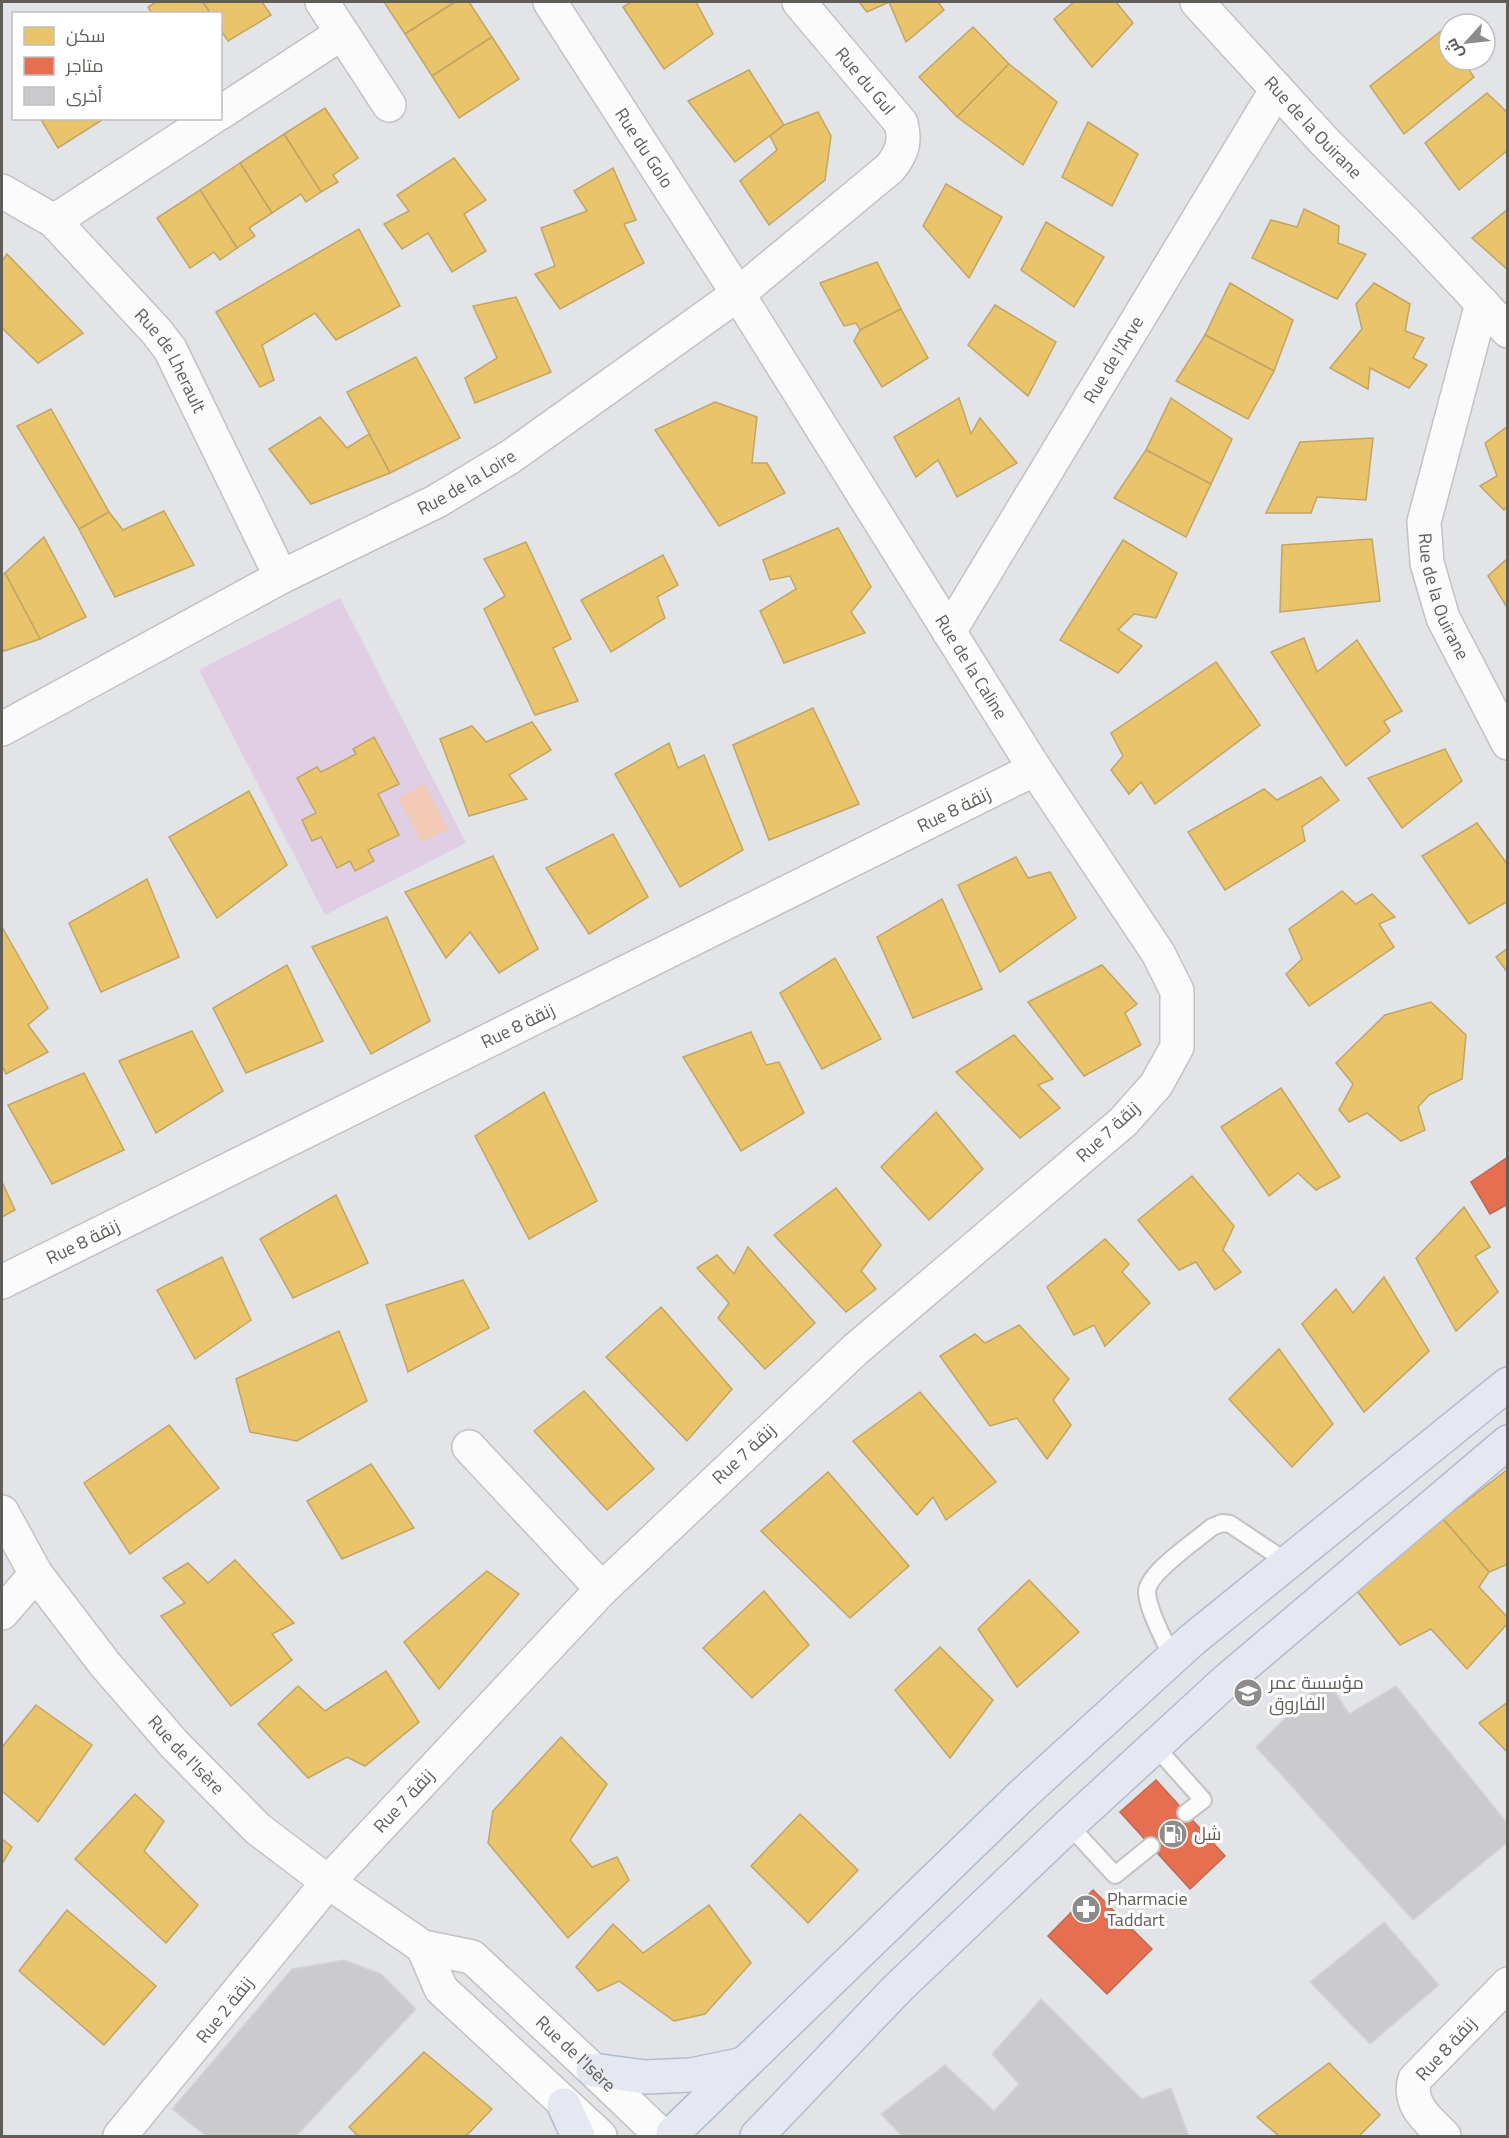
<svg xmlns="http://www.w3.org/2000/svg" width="1509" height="2138" viewBox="0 0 1509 2138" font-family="'Titillium Web',Cairo,sans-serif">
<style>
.green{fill:#e0cee4;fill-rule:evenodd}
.water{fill:#f2cab6}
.homes{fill:#e9c46a;stroke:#c0a565;stroke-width:1.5}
.shops{fill:#e76f51;stroke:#be6953;stroke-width:1.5}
.building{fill:#cbcbce;stroke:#d2d4d7;stroke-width:1.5}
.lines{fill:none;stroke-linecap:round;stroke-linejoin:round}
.lane-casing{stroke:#c3c2c2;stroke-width:20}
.street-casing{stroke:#c3c2c2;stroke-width:36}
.primary-casing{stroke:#b1bccf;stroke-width:36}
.lane{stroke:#fbfbfc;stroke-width:16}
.street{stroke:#fbfbfc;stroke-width:33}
.primary{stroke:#e5e8f0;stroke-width:33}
.labels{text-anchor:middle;stroke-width:6;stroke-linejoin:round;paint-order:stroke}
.street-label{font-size:18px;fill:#605c58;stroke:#fff}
.poi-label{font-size:18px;fill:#605c58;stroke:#fff;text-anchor:start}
</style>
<rect width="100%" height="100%" fill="#e2e4e8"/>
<path class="green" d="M 340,598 L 466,843 L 325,915 L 199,670 ZM 374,737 L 398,783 L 378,794 L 399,835 L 368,850 L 374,861 L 355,871 L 350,861 L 337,868 L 321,837 L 312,841 L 302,821 L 316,813 L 297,777 L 317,767 L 321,772 L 356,754 L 353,749 Z"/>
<path class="water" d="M 424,784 L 448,829 L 422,842 L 398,798 Z"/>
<g class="homes">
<path d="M 156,2 L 203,2 L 211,14 L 152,14 L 148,7 Z"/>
<path d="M 203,2 L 262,2 L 271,15 L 228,41 L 220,29 L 220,14 L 211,14 Z"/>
<path d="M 384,2 L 455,2 L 405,34 Z"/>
<path d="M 455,2 L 469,2 L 492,37 L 432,76 L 405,34 Z"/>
<path d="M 631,2 L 696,2 L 713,34 L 664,69 L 623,7 Z"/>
<path d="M 859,2 L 938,2 L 944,10 L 906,42 L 889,2 L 867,12 Z"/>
<path d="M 1074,2 L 1116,2 L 1133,23 L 1092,67 L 1054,19 Z"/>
<path d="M 973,27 L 1009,64 L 957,117 L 919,77 Z"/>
<path d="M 1441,31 L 1449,42 L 1449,60 L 1462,60 L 1474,77 L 1404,134 L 1370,86 Z"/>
<path d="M 492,37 L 519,79 L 459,118 L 432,76 Z"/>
<path d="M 1009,64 L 1057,102 L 1023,165 L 957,117 Z"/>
<path d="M 749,70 L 784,125 L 735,162 L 688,101 Z"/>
<path d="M 1487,93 L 1508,113 L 1508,150 L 1459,190 L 1425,143 Z"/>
<path d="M 325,108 L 358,158 L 333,175 L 338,182 L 321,192 L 284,134 Z"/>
<path d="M 818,112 L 831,136 L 825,180 L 769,225 L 740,181 L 777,150 L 770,136 L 784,125 Z"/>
<path d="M 40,118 L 101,118 L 102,120 L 58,148 Z"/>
<path d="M 1088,122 L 1138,154 L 1112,206 L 1062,177 Z"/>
<path d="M 284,134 L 321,192 L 306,202 L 301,194 L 272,213 L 240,163 Z"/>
<path d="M 454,158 L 486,200 L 464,214 L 486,251 L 452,272 L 428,233 L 402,249 L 384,224 L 409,211 L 397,195 Z"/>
<path d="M 240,163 L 272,213 L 249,228 L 255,236 L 237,248 L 200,190 Z"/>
<path d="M 613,168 L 636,220 L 624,224 L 644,263 L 560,309 L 535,274 L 555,266 L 541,228 L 587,211 L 574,191 Z"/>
<path d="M 946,184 L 1002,217 L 969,278 L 923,226 Z"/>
<path d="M 200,190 L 237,248 L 220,260 L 214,252 L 190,268 L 157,218 Z"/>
<path d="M 1304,209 L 1339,226 L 1338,243 L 1366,254 L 1337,299 L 1252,258 L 1271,220 L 1297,227 Z"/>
<path d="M 1508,209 L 1508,270 L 1472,238 Z"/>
<path d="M 1046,222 L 1104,257 L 1074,307 L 1021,270 Z"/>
<path d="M 359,229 L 400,306 L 336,340 L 315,313 L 262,345 L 274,380 L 260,387 L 216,312 Z"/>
<path d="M 7,254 L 83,333 L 38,363 L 2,328 L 2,261 Z"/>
<path d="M 877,262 L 901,309 L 860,330 L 856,323 L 844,326 L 820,283 Z"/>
<path d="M 1230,283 L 1293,320 L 1274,371 L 1205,335 Z"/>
<path d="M 1374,283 L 1410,304 L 1405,331 L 1424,338 L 1413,358 L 1427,365 L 1409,388 L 1370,368 L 1368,389 L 1330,368 L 1362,329 L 1356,304 Z"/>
<path d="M 516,297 L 551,372 L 475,403 L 465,378 L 497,358 L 473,306 Z"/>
<path d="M 995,305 L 1056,342 L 1028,396 L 968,345 Z"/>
<path d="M 901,309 L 928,358 L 882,387 L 854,341 L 860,330 Z"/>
<path d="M 1205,335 L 1274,371 L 1248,419 L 1176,381 Z"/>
<path d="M 416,357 L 460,438 L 390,473 L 347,392 Z"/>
<path d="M 959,398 L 971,434 L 980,418 L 1017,463 L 957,497 L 938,460 L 916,477 L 894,437 Z"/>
<path d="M 1171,398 L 1232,439 L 1211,484 L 1146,450 Z"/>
<path d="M 715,402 L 757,417 L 752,463 L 767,463 L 785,493 L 719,526 L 655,430 Z"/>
<path d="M 51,409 L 109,512 L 79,529 L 17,426 Z"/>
<path d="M 320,417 L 347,448 L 369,434 L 390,473 L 311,504 L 269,449 Z"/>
<path d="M 1508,426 L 1508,506 L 1504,510 L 1480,486 L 1497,476 L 1485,443 Z"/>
<path d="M 1373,438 L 1366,500 L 1317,497 L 1311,513 L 1266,513 L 1300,442 Z"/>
<path d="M 1146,450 L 1211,484 L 1186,537 L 1114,498 Z"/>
<path d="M 164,511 L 194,565 L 115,597 L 79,529 L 109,512 L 123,530 Z"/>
<path d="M 838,528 L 871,587 L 851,612 L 865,633 L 784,663 L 760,611 L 796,589 L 790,576 L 770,580 L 763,560 Z"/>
<path d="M 44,537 L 86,617 L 40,639 L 5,573 Z"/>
<path d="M 1372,539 L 1380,601 L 1280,612 L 1282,545 Z"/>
<path d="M 1123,540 L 1177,573 L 1156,618 L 1134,614 L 1118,630 L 1142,646 L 1118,673 L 1060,640 Z"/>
<path d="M 526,542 L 571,639 L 553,648 L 578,701 L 535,715 L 484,609 L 505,596 L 484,559 Z"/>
<path d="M 663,555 L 678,585 L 657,597 L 665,618 L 611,652 L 581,600 Z"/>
<path d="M 1508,558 L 1508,609 L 1488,576 Z"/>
<path d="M 5,573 L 40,639 L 4,651 L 2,648 L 2,575 Z"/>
<path d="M 1304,638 L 1317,672 L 1357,640 L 1402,711 L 1384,721 L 1390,731 L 1346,766 L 1271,652 Z"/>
<path d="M 1216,662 L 1260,725 L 1155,804 L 1141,782 L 1129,794 L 1111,770 L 1123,756 L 1111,733 Z"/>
<path d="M 813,708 L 859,804 L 769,840 L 733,745 Z"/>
<path d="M 532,722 L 551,750 L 509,775 L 527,799 L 469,816 L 440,739 L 472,726 L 486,742 Z"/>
<path d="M 374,737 L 399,784 L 378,794 L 399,835 L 368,850 L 374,861 L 355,871 L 350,861 L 337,868 L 321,837 L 312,841 L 302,820 L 316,813 L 297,778 L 317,767 L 321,772 L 356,754 L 353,749 Z"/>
<path d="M 669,743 L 678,768 L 704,755 L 743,850 L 680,887 L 615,774 Z"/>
<path d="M 1445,749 L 1462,781 L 1402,828 L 1368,778 Z"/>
<path d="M 1321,777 L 1339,800 L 1302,827 L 1305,841 L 1225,890 L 1188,832 L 1264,789 L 1277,800 Z"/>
<path d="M 249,791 L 287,865 L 217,918 L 169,837 Z"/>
<path d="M 1477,823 L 1508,865 L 1508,901 L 1469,924 L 1422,856 Z"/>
<path d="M 613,834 L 648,897 L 589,934 L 546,868 Z"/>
<path d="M 493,856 L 538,949 L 499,973 L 470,932 L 446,958 L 405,892 Z"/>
<path d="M 1016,857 L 1028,878 L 1050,872 L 1076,918 L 1000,972 L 958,885 Z"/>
<path d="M 147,879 L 179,957 L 101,992 L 69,923 Z"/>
<path d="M 1342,891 L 1356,904 L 1372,894 L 1395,917 L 1379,924 L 1394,947 L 1309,1006 L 1286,974 L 1302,959 L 1289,929 Z"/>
<path d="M 942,899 L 982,989 L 913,1018 L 877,937 Z"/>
<path d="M 387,917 L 430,1021 L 371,1054 L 312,947 Z"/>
<path d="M 2,927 L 48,1008 L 28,1025 L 48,1052 L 6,1074 L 2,1066 Z"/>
<path d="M 1508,948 L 1508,973 L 1496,957 Z"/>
<path d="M 835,958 L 881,1039 L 822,1069 L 780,993 Z"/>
<path d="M 287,965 L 323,1041 L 246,1073 L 213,1008 Z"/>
<path d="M 1102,965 L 1137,1004 L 1125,1013 L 1141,1045 L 1084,1076 L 1028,1002 Z"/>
<path d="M 1431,1002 L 1466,1035 L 1462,1079 L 1429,1095 L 1418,1107 L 1425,1130 L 1401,1141 L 1367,1113 L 1349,1122 L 1339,1110 L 1353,1084 L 1336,1063 L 1385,1015 Z"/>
<path d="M 192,1031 L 223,1091 L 156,1133 L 119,1061 Z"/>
<path d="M 751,1032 L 766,1065 L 779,1062 L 804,1113 L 741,1151 L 683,1057 Z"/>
<path d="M 1014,1035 L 1053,1079 L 1038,1085 L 1060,1108 L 1020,1138 L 956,1072 Z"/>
<path d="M 84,1073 L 124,1150 L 52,1184 L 8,1105 Z"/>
<path d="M 1281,1088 L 1340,1177 L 1316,1190 L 1298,1173 L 1269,1196 L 1221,1127 Z"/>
<path d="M 544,1092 L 597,1201 L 529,1239 L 475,1136 Z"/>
<path d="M 936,1112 L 983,1169 L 929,1220 L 881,1167 Z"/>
<path d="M 1192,1176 L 1234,1226 L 1223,1250 L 1241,1272 L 1215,1290 L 1196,1262 L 1179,1270 L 1138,1220 Z"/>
<path d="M 2,1182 L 15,1210 L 2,1217 Z"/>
<path d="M 836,1188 L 881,1245 L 861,1271 L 876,1289 L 846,1312 L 774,1235 Z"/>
<path d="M 336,1195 L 368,1263 L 293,1298 L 260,1239 Z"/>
<path d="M 1464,1207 L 1490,1247 L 1475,1256 L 1498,1292 L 1456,1331 L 1416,1258 Z"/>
<path d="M 1105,1239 L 1129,1264 L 1122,1272 L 1150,1303 L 1105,1346 L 1094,1325 L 1074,1335 L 1047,1287 Z"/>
<path d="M 748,1247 L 815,1323 L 765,1369 L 718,1318 L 729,1303 L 697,1268 L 717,1255 L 734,1274 Z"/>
<path d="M 222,1257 L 251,1320 L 195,1359 L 157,1290 Z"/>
<path d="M 1384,1277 L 1429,1351 L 1364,1412 L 1302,1324 L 1336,1289 L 1353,1313 Z"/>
<path d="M 463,1280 L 489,1328 L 408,1372 L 386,1305 Z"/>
<path d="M 661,1307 L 732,1389 L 687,1441 L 606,1357 Z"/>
<path d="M 1019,1325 L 1069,1379 L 1053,1400 L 1071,1425 L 1047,1459 L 1017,1418 L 990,1426 L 940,1356 L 975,1334 L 985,1343 Z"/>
<path d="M 339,1331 L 367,1401 L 297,1441 L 250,1432 L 236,1379 Z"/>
<path d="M 1279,1349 L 1333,1424 L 1292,1467 L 1229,1399 Z"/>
<path d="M 584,1391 L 654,1469 L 607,1510 L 534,1431 Z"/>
<path d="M 920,1392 L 996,1482 L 946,1520 L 933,1497 L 917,1515 L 853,1441 Z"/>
<path d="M 169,1425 L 219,1488 L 130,1554 L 84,1483 Z"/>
<path d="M 371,1464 L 414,1528 L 342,1559 L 307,1501 Z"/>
<path d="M 1508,1469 L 1508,1564 L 1489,1572 L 1443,1519 Z"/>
<path d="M 828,1472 L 909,1566 L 850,1618 L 761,1531 Z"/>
<path d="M 1443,1519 L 1489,1572 L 1479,1587 L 1508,1618 L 1508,1623 L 1467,1669 L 1431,1629 L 1400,1645 L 1357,1591 Z"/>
<path d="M 235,1560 L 294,1623 L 272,1634 L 292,1660 L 231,1706 L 161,1616 L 185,1603 L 163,1578 L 188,1563 L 208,1583 Z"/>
<path d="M 487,1571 L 519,1594 L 439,1689 L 404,1642 Z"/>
<path d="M 1029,1580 L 1079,1632 L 1017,1687 L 978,1629 Z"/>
<path d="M 764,1591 L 809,1645 L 752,1698 L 703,1648 Z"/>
<path d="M 940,1647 L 993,1700 L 950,1758 L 895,1690 Z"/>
<path d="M 386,1671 L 419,1722 L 365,1766 L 347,1757 L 308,1778 L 258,1724 L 298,1686 L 325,1711 Z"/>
<path d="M 1508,1702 L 1508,1753 L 1479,1723 Z"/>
<path d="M 36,1705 L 92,1745 L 38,1822 L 2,1791 L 2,1747 Z"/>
<path d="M 561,1737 L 607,1784 L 570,1840 L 592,1867 L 617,1857 L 629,1880 L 568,1938 L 488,1843 L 493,1811 Z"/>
<path d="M 135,1794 L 164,1821 L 144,1851 L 198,1905 L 166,1943 L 75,1859 Z"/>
<path d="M 800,1814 L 858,1870 L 808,1923 L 751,1866 Z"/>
<path d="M 2,1839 L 12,1847 L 2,1864 Z"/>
<path d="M 709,1905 L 751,1963 L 705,2014 L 674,2021 L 619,1981 L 598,1991 L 576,1967 L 613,1924 L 643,1953 Z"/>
<path d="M 67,1910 L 156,1986 L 104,2045 L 19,1971 Z"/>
<path d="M 424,2052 L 492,2109 L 466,2136 L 358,2136 L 349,2127 Z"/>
<path d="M 1329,2063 L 1380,2115 L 1359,2136 L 1279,2136 L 1257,2117 Z"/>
</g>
<g class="shops">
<path d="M 1508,1157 L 1508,1204 L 1490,1214 L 1471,1182 Z"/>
<path d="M 1156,1780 L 1225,1856 L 1190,1889 L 1120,1812 Z"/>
<path d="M 1093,1890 L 1152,1949 L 1107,1994 L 1048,1936 Z"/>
</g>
<g class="building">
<path d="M 1326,1678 L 1349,1714 L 1396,1686 L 1508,1824 L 1508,1842 L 1413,1920 L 1256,1747 Z"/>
<path d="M 1384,1922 L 1439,1985 L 1370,2044 L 1310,1982 Z"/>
<path d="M 344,1960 L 381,1974 L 416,2009 L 296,2136 L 206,2136 L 172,2109 L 292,1969 Z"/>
<path d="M 1041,1999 L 1142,2099 L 1171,2088 L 1189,2136 L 902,2136 L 881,2114 L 945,2065 L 994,2111 L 1019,2084 L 992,2054 Z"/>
</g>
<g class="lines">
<g class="lane-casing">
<g id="lane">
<path d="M 1172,1657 C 1164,1639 1148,1611 1147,1592 C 1147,1573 1197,1540 1212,1527 L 1222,1523 L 1230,1524 L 1287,1562"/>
<path d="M 1155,1746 L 1203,1800 L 1186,1813"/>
<path d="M 1069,1825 L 1115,1875 L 1151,1846"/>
</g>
</g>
<g class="street-casing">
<g id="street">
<path d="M 322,2 L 389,105"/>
<path id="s1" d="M 1197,2 L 1325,142 L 1408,225 L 1508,331"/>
<path d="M 220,113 L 342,33"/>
<path id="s2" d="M 2,191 L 54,221 L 156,331 L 170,349 L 281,577"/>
<path d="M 54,221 L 212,118"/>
<path id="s3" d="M 1482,303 L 1424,522 L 1427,563 L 1443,618 L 1508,743"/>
<path id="s4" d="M 949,632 L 1277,89"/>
<path id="s5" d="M 2,729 L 281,577 L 437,501 L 510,457 L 738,294 L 890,168 C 902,153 906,142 901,123 L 799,2"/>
<path d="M 2,1282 L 1035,769"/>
<path d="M 469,1447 L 602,1589"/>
<path id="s6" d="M 2,1512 L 36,1574 L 104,1663 L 174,1744 L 258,1829 L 328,1882 L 423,1947 L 472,1957 L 593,2070 L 662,2136"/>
<path d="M 2,1613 L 36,1574"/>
<path d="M 423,1947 L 441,1989 L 600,2136"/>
<path d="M 120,2136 L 328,1882 L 602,1589 L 856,1349 L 1123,1122 L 1156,1085 L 1177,1047 L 1177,991 L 1158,953 L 1035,769 L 738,294 L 550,2"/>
<path d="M 1444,2136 C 1428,2120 1407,2104 1415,2079 L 1508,1984"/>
</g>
</g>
<g class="primary-casing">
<g id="primary">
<path d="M 593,2070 L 645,2077 L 691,2075 L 744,2064"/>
<path d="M 564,2105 L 578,2136"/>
<path d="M 673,2133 L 1021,1796 L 1192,1640 L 1508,1384"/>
<path d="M 757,2136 L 897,1989 L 1069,1825 L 1227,1680 L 1508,1442"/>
</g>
</g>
<use href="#lane" class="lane"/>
<use href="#street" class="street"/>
<use href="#primary" class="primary"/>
</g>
<defs>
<g id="school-disc" transform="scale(1.5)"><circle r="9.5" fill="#8e8c8a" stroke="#fff"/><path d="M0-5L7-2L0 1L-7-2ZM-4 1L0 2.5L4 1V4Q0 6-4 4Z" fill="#fff"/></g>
<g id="fuel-disc" transform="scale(1.5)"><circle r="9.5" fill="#8e8c8a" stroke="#fff"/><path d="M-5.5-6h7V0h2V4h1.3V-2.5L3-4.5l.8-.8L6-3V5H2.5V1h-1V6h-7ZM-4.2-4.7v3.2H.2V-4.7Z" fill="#fff"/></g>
<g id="pharmacy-disc" transform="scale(1.5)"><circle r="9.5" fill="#8e8c8a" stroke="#fff"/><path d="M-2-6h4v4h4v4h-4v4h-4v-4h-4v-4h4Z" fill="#fff"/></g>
</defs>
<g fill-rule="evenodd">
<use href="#school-disc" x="1248" y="1693"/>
<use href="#fuel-disc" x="1173" y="1834"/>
<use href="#pharmacy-disc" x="1086" y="1909"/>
</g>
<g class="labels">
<g class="street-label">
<text transform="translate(865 81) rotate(50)" y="6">Rue du Gul</text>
<text dy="6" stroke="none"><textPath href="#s1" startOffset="171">Rue de la Ouirane</textPath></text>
<text transform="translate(644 148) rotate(57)" y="6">Rue du Golo</text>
<text dy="6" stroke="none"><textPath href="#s4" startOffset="318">Rue de l'Arve</textPath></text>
<text dy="6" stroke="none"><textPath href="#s2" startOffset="243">Rue de Lherault</textPath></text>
<text dy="6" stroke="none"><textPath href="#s5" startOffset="526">Rue de la Loire</textPath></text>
<text dy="6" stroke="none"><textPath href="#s3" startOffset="304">Rue de la Ouirane</textPath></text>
<text transform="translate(971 667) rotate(58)" y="6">Rue de la Caline</text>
<text transform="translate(954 810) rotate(-26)" y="6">Rue 8 زنقة</text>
<text transform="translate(518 1026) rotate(-26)" y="6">Rue 8 زنقة</text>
<text transform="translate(1108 1132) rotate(-43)" y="6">Rue 7 زنقة</text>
<text transform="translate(83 1242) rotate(-26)" y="6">Rue 8 زنقة</text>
<text transform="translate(744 1454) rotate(-43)" y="6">Rue 7 زنقة</text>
<text dy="6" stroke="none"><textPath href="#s6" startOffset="306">Rue de l'Isère</textPath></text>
<text transform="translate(404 1801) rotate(-47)" y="6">Rue 7 زنقة</text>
<text transform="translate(225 2010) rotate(-51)" y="6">Rue 2 زنقة</text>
<text transform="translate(1446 2049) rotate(-47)" y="6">Rue 8 زنقة</text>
<text dy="6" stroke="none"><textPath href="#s6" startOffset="804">Rue de l'Isère</textPath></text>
</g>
<g class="poi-label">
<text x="1269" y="1689">مؤسسة عمر<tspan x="1269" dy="21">الفاروق</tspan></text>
<text x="1194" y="1840">شل</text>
<text x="1107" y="1905">Pharmacie<tspan x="1107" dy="21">Taddart</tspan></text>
</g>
</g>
<rect width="1509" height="2138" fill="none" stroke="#605c58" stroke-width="6"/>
<rect x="12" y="12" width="210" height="108" fill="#ffffff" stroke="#bfbebc" stroke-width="1.5"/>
<rect x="24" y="27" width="30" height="18" fill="#e9c46a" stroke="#bfbebc" stroke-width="1.5"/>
<text x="66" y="42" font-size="18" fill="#605c58">سكن</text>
<rect x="24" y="57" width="30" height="18" fill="#e76f51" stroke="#bfbebc" stroke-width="1.5"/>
<text x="66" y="72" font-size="18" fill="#605c58">متاجر</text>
<rect x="24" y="87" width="30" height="18" fill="#cbcbce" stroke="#bfbebc" stroke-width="1.5"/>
<text x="66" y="102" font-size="18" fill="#605c58">أخرى</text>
<g transform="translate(1467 42) rotate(243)"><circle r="28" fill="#ffffff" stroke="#bfbebc" stroke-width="1.5"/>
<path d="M0-4.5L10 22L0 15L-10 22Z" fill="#8e8c8a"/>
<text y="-9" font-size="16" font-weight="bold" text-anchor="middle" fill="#605c58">ش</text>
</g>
</svg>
